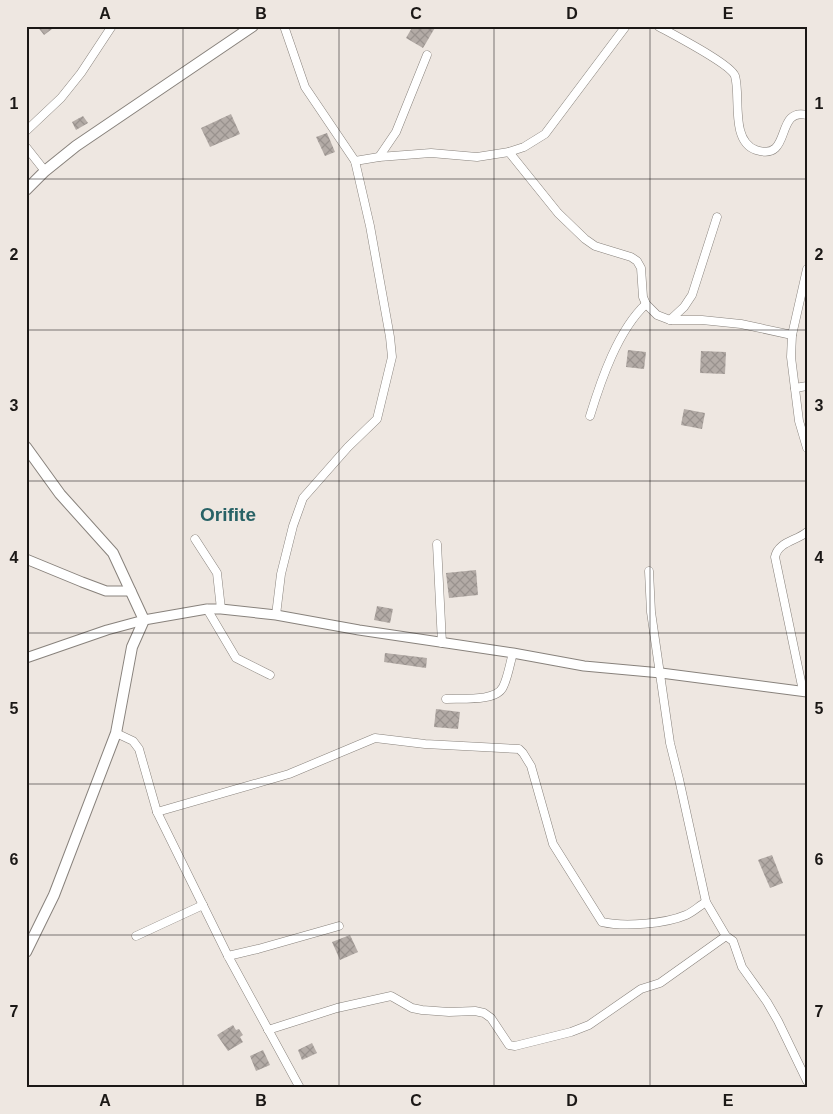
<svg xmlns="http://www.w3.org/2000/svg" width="833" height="1114" viewBox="0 0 833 1114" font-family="Helvetica,sans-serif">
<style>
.building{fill:url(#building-cross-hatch)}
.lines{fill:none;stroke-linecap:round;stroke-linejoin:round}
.minor-casing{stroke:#88827c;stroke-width:9}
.tertiary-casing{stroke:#88827c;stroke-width:11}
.secondary-casing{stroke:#88827c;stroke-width:12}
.minor{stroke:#fff;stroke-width:8}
.tertiary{stroke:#fff;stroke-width:9}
.secondary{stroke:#fff;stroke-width:10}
.grid{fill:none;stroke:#1b1816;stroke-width:1;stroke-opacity:0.55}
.labels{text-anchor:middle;stroke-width:4;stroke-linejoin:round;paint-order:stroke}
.district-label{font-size:19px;font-weight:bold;fill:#286266;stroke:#eee7e1}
.neatline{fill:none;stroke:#1b1816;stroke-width:2}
.grid-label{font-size:16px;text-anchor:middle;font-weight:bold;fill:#1b1816}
</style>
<defs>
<pattern id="building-cross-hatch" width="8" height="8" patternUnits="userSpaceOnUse" patternTransform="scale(1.25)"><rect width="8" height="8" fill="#b3aba6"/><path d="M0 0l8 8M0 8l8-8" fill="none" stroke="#99928e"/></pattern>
</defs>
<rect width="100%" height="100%" fill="#eee7e1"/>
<g class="building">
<path d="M 37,26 L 56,26 L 44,35 Z"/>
<path d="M 413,26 L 436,26 L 423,48 L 406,38 Z"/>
<path d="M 231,114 L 240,134 L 210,147 L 201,128 Z"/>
<path d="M 83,116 L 88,123 L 76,130 L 72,122 Z"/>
<path d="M 327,133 L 335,152 L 325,156 L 316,137 Z"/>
<path d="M 628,350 L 646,352 L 644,369 L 626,367 Z"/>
<path d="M 701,351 L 726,352 L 725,374 L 700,373 Z"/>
<path d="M 684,409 L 705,413 L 702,429 L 681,425 Z"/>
<path d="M 476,570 L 478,595 L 449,598 L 446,573 Z"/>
<path d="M 377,606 L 393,609 L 390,623 L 374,620 Z"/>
<path d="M 385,653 L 427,658 L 426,668 L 384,662 Z"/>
<path d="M 436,709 L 460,712 L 458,729 L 434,727 Z"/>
<path d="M 772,855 L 783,883 L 770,888 L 758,860 Z"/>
<path d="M 350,935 L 358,952 L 340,960 L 332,942 Z"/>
<path d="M 233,1025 L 236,1030 L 239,1029 L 243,1035 L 240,1037 L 243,1042 L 228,1051 L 217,1035 Z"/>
<path d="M 312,1043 L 317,1053 L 302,1060 L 298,1050 Z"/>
<path d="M 263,1050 L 270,1065 L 256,1071 L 250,1056 Z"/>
</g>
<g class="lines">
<g class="minor-casing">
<g id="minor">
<path d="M 658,26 C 672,34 731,64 735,76 C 741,96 730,141 756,150 C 793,162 774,107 807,115"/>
<path d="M 26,131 L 61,98 L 81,73 L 112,26"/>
<path d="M 26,147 L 45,171"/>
<path d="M 509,152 L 558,213 L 585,239 L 595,246 L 631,257 L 637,261 L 641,268 L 643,297 L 646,304 L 657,315 L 670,320 L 702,320 L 741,324 L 792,335"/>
<path d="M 379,157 L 396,132 L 427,55"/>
<path d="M 355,161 L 379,157 L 431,153 L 477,157 L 509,152 L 524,147 L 545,134 L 626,26"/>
<path d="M 807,269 L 792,335 L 791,357 L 799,421 L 807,448"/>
<path d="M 670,320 L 684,307 L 692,295 L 717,217"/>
<path d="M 795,388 L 807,386"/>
<path d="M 590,416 C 601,380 618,330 646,304"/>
<path d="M 195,539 L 217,573 L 221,609"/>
<path d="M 437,544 L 442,643"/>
<path d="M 649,571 L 651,612 L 670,743 L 679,779 L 706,902 L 726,936 L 733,941 L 742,967 L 767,1002 L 778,1021 L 807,1081"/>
<path d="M 207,609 L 236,658 L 270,675"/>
<path d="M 276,615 L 281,574 L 293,526 L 303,498 L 348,447 L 377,419 L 392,357 L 390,337 L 370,226 L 355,161 L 305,87 L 284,26"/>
<path d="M 803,691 L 775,557 C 778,542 796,541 807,532"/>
<path d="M 446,699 C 461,698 496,702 503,687 C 508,677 510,663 513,653"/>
<path d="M 116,733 L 133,741 L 139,749 L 157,812 L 228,956 L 300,1088"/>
<path d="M 157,812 L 289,774 L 375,738 L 425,744 L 519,749 L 523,753 L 531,766 L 553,844 L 602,922 C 624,927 665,924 686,915 C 693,912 699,906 706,902"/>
<path d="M 136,936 L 203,905"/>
<path d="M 228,956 L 258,949 L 339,926"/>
<path d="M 268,1030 L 337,1008 L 391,996 L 412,1008 L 422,1010 L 449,1012 L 475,1011 L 484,1013 L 491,1018 L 509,1045 L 515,1046 L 571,1032 L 589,1025 L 641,989 L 660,983 L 726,936"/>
</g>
</g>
<g class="tertiary-casing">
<g id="tertiary">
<path d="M 26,559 L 82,582 L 106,591 L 131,591"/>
<path d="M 26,658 L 107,630 L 144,620 L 207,609 L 221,609 L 276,615 L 359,630 L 513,653 L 584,666 L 661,673 L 807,692"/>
</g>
</g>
<g class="secondary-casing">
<g id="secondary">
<path d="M 26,190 L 45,171 L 76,146 L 253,26"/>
<path d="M 26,447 L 60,494 L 113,553 L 144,620 L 132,647 L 116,733 L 54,895 L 26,952"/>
</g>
</g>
<use href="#minor" class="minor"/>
<use href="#tertiary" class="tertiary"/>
<use href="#secondary" class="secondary"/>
</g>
<path class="grid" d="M 183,26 L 183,1088M 339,26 L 339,1088M 494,26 L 494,1088M 650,26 L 650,1088M 26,179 L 807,179M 26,330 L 807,330M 26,481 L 807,481M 26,633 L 807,633M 26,784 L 807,784M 26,935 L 807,935"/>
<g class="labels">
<g class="district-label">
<text x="228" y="521">Orifite</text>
</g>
</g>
<rect width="833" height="1114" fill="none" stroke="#eee7e1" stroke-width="55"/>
<rect x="28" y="28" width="778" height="1058" class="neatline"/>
<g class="grid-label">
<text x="105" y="19">A</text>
<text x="261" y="19">B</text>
<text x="416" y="19">C</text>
<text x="572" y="19">D</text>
<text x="728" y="19">E</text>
<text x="14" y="109">1</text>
<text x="819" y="109">1</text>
<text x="14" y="260">2</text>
<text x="819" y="260">2</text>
<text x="14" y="411">3</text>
<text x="819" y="411">3</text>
<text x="14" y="563">4</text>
<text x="819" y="563">4</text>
<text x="14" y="714">5</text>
<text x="819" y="714">5</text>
<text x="14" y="865">6</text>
<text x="819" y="865">6</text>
<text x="14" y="1017">7</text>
<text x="819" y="1017">7</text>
<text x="105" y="1106">A</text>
<text x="261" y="1106">B</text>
<text x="416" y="1106">C</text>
<text x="572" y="1106">D</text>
<text x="728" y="1106">E</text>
</g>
</svg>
